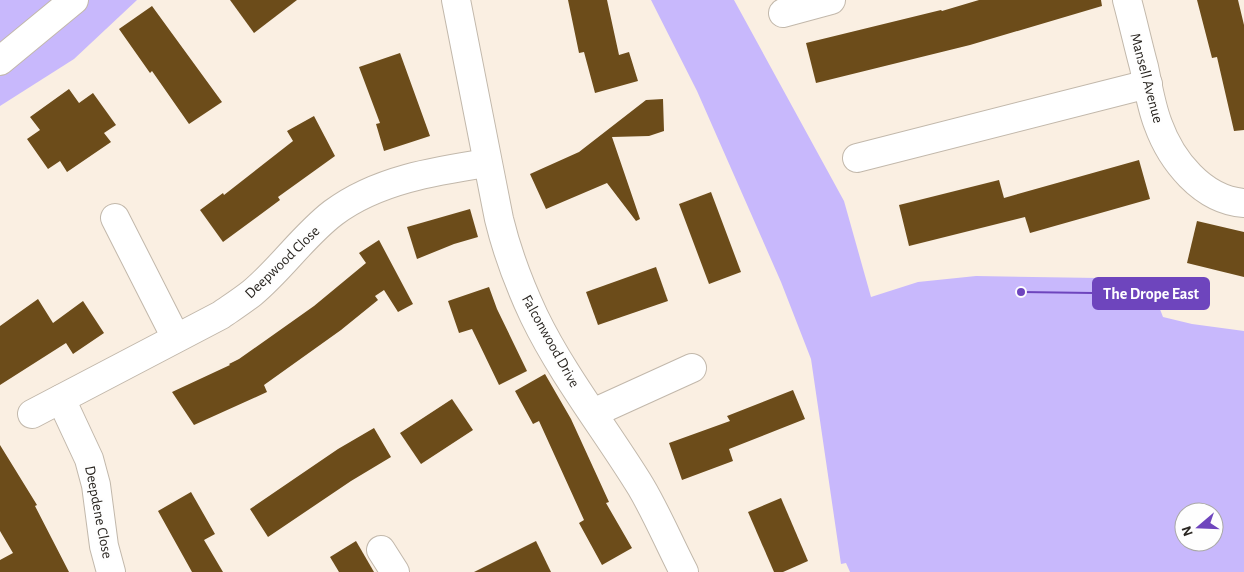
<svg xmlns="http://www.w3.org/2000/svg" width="1244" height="572" viewBox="0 0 1244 572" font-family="'Alegreya Sans',sans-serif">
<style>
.green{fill:#c8b8fc;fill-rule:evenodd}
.building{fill:#6c4c1a}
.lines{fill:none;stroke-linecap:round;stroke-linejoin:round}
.minor-casing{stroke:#c2b8ab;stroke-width:30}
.minor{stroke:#fff;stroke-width:28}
.labels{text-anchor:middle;stroke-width:5;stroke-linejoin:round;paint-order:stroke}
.street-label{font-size:15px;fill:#2a2621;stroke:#fefefe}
.leader{fill:none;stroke:#6e45bd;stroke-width:2}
.callout-dot{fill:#6e45bd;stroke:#fefefe;stroke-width:2}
.callout{fill:#6e45bd;stroke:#6e45bd;stroke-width:2}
.callout-label{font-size:16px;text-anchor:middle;font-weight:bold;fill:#fff}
</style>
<rect width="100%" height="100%" fill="#faefe2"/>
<g class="green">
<path d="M 0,0 L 137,0 L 74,59 L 0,106 Z"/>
<path d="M 651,0 L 734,0 L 844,201 L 871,297 L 918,282 L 976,276 L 1099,278 L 1152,281 L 1151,286 L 1163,317 L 1192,324 L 1244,331 L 1244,572 L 850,572 L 846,563 L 841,564 L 811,359 L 781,282 L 697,91 ZM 1184,512 L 1214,512 L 1214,542 L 1184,542 Z"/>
</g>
<g class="building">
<path d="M 230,0 L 297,0 L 254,33 Z"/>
<path d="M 568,0 L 607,0 L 619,55 L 629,52 L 638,81 L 595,93 L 584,52 L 579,53 Z"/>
<path d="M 979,0 L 1101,0 L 1102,6 L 970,45 L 816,83 L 806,43 L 941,10 L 942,11 Z"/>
<path d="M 1197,0 L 1238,0 L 1244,25 L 1244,130 L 1234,131 L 1217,57 L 1212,58 Z"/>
<path d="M 152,6 L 222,102 L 189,124 L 152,71 L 150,73 L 119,29 Z"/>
<path d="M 400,53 L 430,136 L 384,151 L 376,124 L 380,123 L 359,67 Z"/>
<path d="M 69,89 L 79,103 L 93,93 L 116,125 L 104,133 L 111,142 L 67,172 L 60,161 L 48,169 L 27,139 L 40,130 L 30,117 Z"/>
<path d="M 663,99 L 664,131 L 649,136 L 612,137 L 640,219 L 636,221 L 607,183 L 546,209 L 530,174 L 579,152 L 646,100 Z"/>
<path d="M 314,116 L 335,156 L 278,197 L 280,200 L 223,242 L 200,210 L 223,193 L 224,195 L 293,141 L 287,131 Z"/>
<path d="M 1139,160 L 1150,199 L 1030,233 L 1025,217 L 909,246 L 899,205 L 999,180 L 1004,198 Z"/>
<path d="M 711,192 L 741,272 L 709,284 L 679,204 Z"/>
<path d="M 470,209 L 478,237 L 454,244 L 417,259 L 407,227 Z"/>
<path d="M 1197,221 L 1244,232 L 1244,277 L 1187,263 Z"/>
<path d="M 379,240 L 413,304 L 398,312 L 384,290 L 375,296 L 378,300 L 341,330 L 264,385 L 267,392 L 194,425 L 172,392 L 230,365 L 229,364 L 239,359 L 314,306 L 366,263 L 359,253 Z"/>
<path d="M 656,267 L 668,301 L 598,325 L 586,292 Z"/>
<path d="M 489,287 L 497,309 L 527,371 L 499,385 L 472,329 L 459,333 L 448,301 Z"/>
<path d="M 38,299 L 53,323 L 83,301 L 104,333 L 73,354 L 66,343 L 0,385 L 0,326 Z"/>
<path d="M 545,374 L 571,419 L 609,502 L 606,503 L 632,548 L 602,565 L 579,523 L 584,520 L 539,421 L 533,424 L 515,391 Z"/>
<path d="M 793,390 L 805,419 L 729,449 L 733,461 L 682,480 L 669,443 L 730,421 L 727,416 Z"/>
<path d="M 452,399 L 473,430 L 421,464 L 400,433 Z"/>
<path d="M 374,428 L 391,457 L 351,481 L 268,537 L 250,509 L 338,449 Z"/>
<path d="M 0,445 L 37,505 L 35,506 L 69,572 L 0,572 L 0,560 L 13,553 L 0,531 Z"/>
<path d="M 191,492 L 215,534 L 204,540 L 223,572 L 192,572 L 158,511 Z"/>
<path d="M 781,498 L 808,561 L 783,572 L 774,572 L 748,512 Z"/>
<path d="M 356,541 L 374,572 L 339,572 L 330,557 Z"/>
<path d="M 536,541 L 551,572 L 474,572 Z"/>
</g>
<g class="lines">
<g class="minor-casing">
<g id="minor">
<path d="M 456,0 L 499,219 C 507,252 519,284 534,316 C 563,376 606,430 641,487 C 657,514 669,543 684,572"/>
<path d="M 1127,0 C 1133,22 1138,45 1144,67 C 1148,86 1151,106 1158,124 C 1171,160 1202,200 1244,203"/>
<path d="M 783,13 L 831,0"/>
<path d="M 0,61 L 74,0"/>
<path d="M 857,158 L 1148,84"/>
<path d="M 115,218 L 176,338"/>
<path d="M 61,399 L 89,459 L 96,485 L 104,546 L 111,572"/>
<path d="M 593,413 L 692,368"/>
<path d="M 32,414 L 221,315 C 231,308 242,301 252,293 C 281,269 303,236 333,213 C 377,180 435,171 487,163"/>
<path d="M 381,550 L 395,572"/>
</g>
</g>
<use href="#minor" class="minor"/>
</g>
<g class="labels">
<g class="street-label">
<text transform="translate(1147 78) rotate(75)" y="5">Mansell Avenue</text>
<text transform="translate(282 262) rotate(-44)" y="5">Deepwood Close</text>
<text transform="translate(551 341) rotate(61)" y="5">Falconwood Drive</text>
<text transform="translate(99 512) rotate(79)" y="5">Deepdene Close</text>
</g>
</g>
<path class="leader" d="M1021 292L1093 293"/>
<circle class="callout-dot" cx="1021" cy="292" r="5"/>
<rect class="callout" x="1093" y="278" width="116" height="31" rx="5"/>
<g class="callout-label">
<text x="1151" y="299">The Drope East</text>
</g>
<g transform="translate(1199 527) rotate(251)"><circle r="24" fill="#fefefe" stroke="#a9a8a6"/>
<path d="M0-4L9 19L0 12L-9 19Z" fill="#6e45bd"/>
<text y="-8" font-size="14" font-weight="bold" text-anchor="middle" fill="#2a2621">N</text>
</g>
</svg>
